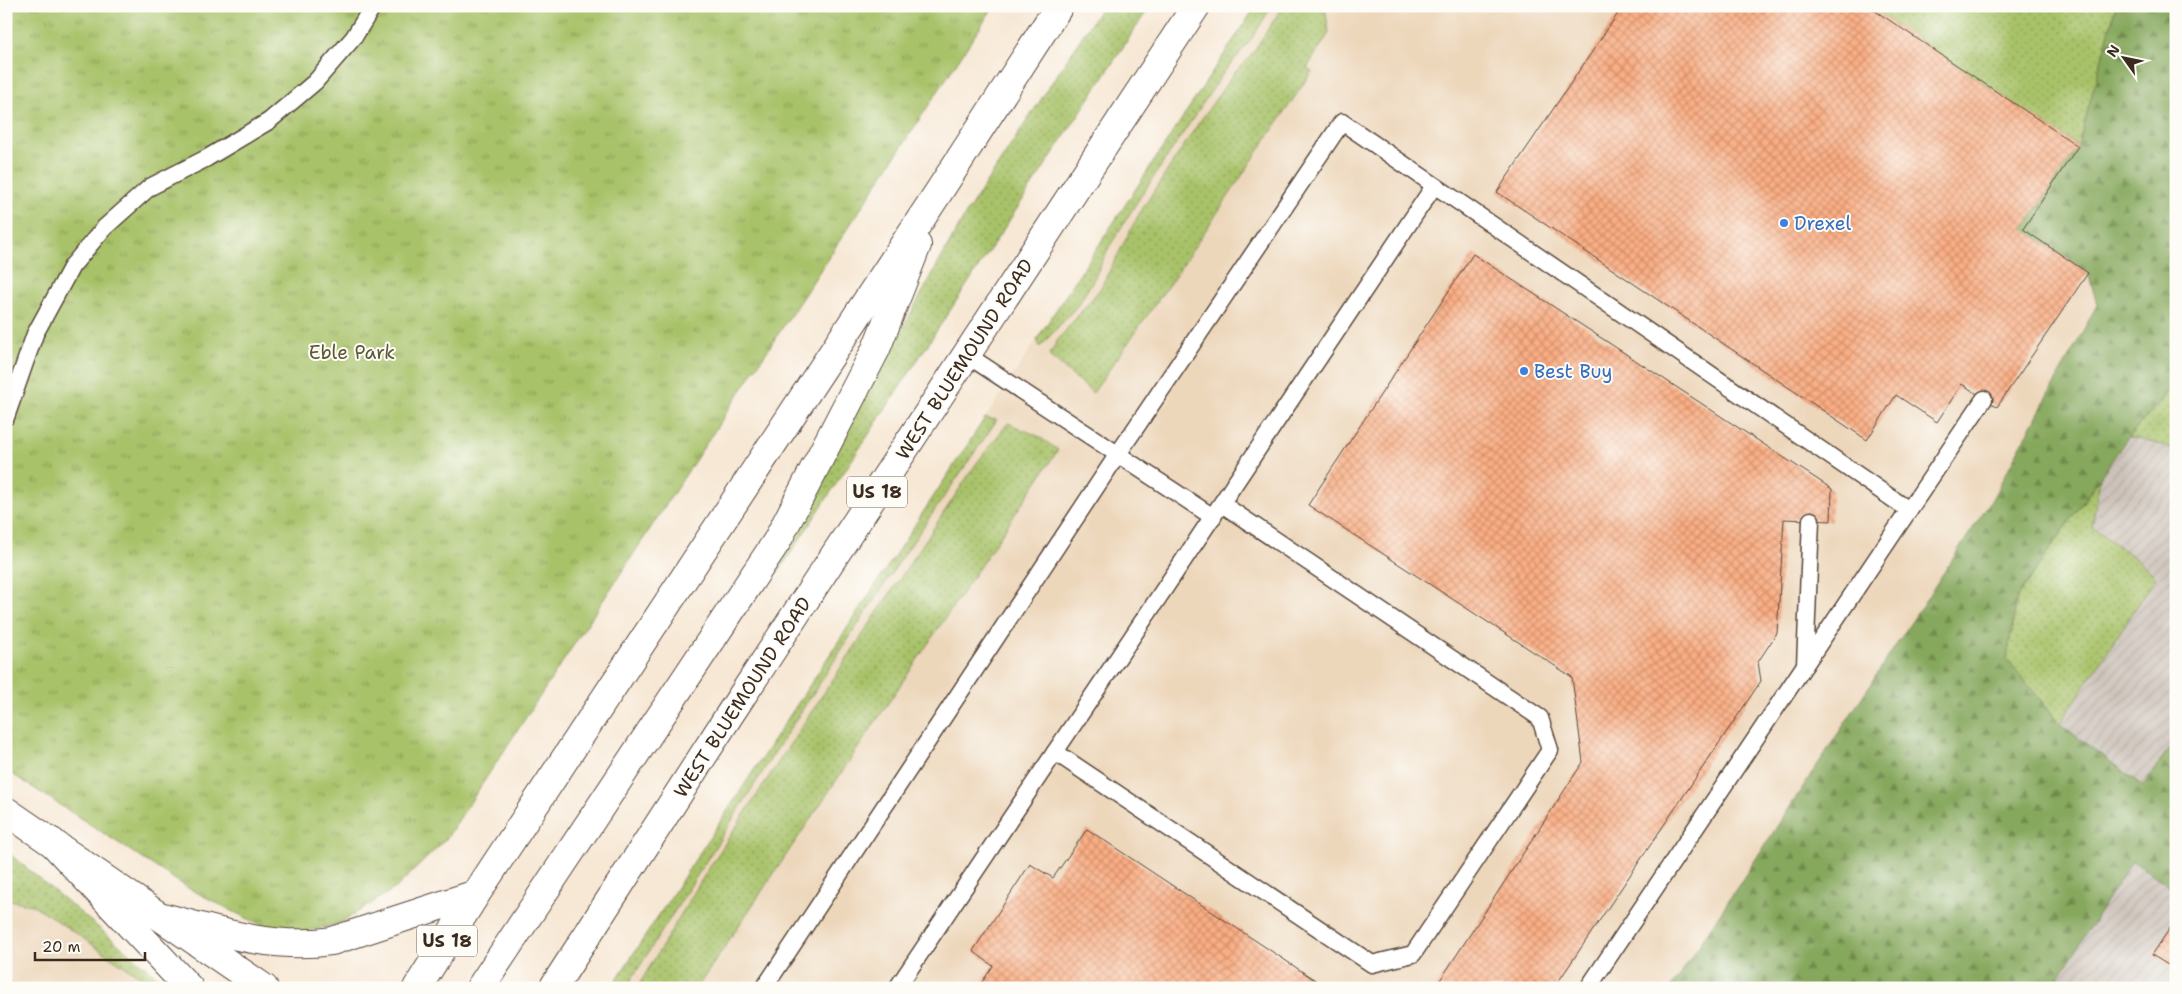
<svg xmlns="http://www.w3.org/2000/svg" width="2182" height="994" viewBox="0 0 2182 994" font-family="'Shantell Sans',sans-serif">
<style>
.built{fill:#edd7bb}
.industrial{fill:url(#industrial-furrows)}
.grass{fill:url(#grass-dots);stroke:#727644}
.forest{fill:url(#forest-firs);stroke:#60693e}
.park{fill:url(#park-tufts);stroke:#727644}
.building{fill:url(#building-cross-hatch)}
.lines{fill:none;stroke-linecap:round;stroke-linejoin:round}
.lane-casing{stroke:#574639;stroke-width:19}
.street-casing{stroke:#574639;stroke-width:30}
.primary-casing{stroke:#574639;stroke-width:30}
.path{stroke:#574639;stroke-width:3;stroke-dasharray:4 4;stroke-linecap:butt}
.lane{stroke:#fff;stroke-width:16}
.street{stroke:#fff;stroke-width:28}
.primary{stroke:#fff;stroke-width:28}
.shop-dot{fill:#3f7fe0;stroke:#fdfcf7;stroke-width:2}
.labels{text-anchor:middle;stroke-width:4;stroke-linejoin:round;paint-order:stroke}
.shield{fill:#fdfcf7;stroke:#75695f;stroke-width:1}
.shield-label{font-size:18px;font-weight:bold;fill:#3b2a1e}
.shop-label{font-size:19px;fill:#366cbe;stroke:#fdfcf7;text-anchor:start}
.park-label{font-size:19px;fill:#5c5834;stroke:#fdfcf7}
.street-label{font-size:19px;fill:#3b2a1e;stroke:#fdfcf7}
</style>
<defs>
<pattern id="industrial-furrows" width="10" height="10" patternUnits="userSpaceOnUse" patternTransform="scale(1.25)"><rect width="10" height="10" fill="#ccc2b9"/><path d="M-1 1l2-2M0 10L10 0M9 11l2-2" fill="none" stroke="#b0a79f"/></pattern>
<pattern id="grass-dots" width="8" height="8" patternUnits="userSpaceOnUse" patternTransform="scale(1.25)"><rect width="8" height="8" fill="#a8c269"/><path d="M2 2h.1M6 6h.1" fill="none" stroke="#8a9e56" stroke-width="1.8" stroke-linecap="round"/></pattern>
<pattern id="forest-firs" width="22" height="20" patternUnits="userSpaceOnUse" patternTransform="scale(1.25)"><rect width="22" height="20" fill="#86a85d"/><path d="M5 1l3.5 6h-7zM16 11l3.5 6h-7z" fill="#6f894c"/></pattern>
<pattern id="park-tufts" width="24" height="20" patternUnits="userSpaceOnUse" patternTransform="scale(1.25)"><rect width="24" height="20" fill="#a8c269"/><path d="M3 7l-1-3M5 7V3M7 7l1-3M15 17l-1-3M17 17v-4M19 17l1-3" fill="none" stroke="#8a9e56"/></pattern>
<pattern id="building-cross-hatch" width="8" height="8" patternUnits="userSpaceOnUse" patternTransform="scale(1.25)"><rect width="8" height="8" fill="#fbae84"/><path d="M0 0l8 8M0 8l8-8" fill="none" stroke="#cc8e6b"/></pattern>
</defs>
<rect width="100%" height="100%" fill="#fdfcf7"/>
<filter id="ink" filterUnits="userSpaceOnUse"><feTurbulence type="fractalNoise" baseFrequency=".02" numOctaves="2"/><feDisplacementMap in="SourceGraphic" scale="10" xChannelSelector="R" yChannelSelector="G"/><feConvolveMatrix kernelMatrix="1 2 1 2 8 2 1 2 1" color-interpolation-filters="sRGB"/></filter>
<filter id="wash" filterUnits="userSpaceOnUse"><feTurbulence type="fractalNoise" baseFrequency=".0096" numOctaves="4" result="noise"/><feDisplacementMap in="SourceGraphic" scale="20" xChannelSelector="R" yChannelSelector="G"/><feGaussianBlur stdDeviation="1.12" result="paint"/><feColorMatrix in="noise" values="0 0 0 0 0 0 0 0 0 0 0 0 0 0 0 0 0 1.4 0 .05"/><feComposite in="paint" operator="in"/></filter>
<g filter="url(#wash)">
<rect width="100%" height="100%" fill="#f7e8d5"/>
<g class="built">
<path d="M 1256,6 L 2176,6 L 2176,228 L 1679,988 L 611,988 Z"/>
<path d="M 6,864 L 163,988 L 6,988 Z"/>
</g>
<path class="industrial" d="M 2176,228 L 2176,988 L 1679,988 Z"/>
<g class="grass">
<path d="M 1102,6 L 1150,6 L 779,571 L 771,566 L 964,217 Z"/>
<path d="M 1256,6 L 1272,6 L 1251,40 L 1224,72 L 1137,202 L 1108,249 L 1095,277 L 1079,304 L 1040,347 L 1037,339 Z"/>
<path d="M 1283,6 L 1325,6 L 1329,33 L 1307,68 L 1312,71 L 1179,270 L 1093,393 L 1049,356 L 1057,341 L 1100,289 L 1139,214 L 1198,124 L 1234,73 L 1250,57 Z"/>
<path d="M 1868,6 L 2116,6 L 2078,146 Z"/>
<path d="M 2176,384 L 2176,451 L 2155,443 L 2128,437 Z"/>
<path d="M 985,418 L 997,420 L 899,562 L 789,730 L 626,988 L 611,988 Z"/>
<path d="M 1008,423 L 1038,436 L 1058,450 L 697,988 L 637,988 L 707,871 L 808,717 L 976,464 Z"/>
<path d="M 2100,478 L 2092,527 L 2139,561 L 2156,577 L 2060,724 L 2007,659 L 2017,597 Z"/>
<path d="M 6,851 L 171,988 L 157,988 L 35,906 L 6,899 Z"/>
</g>
<path class="forest" d="M 2116,6 L 2176,6 L 2176,384 L 2128,437 L 2017,597 L 2007,659 L 2060,724 L 2143,786 L 2176,738 L 2176,890 L 2132,861 L 2052,988 L 1671,988 L 1992,499 L 2097,305 L 2088,272 L 2023,229 L 2078,146 Z"/>
<path class="park" d="M 6,6 L 994,6 L 446,839 L 397,887 L 342,922 L 302,933 L 267,927 L 244,917 L 188,888 L 6,770 Z"/>
<g id="blocks">
<g class="building">
<path d="M 1623,6 L 1868,6 L 2078,146 L 2023,229 L 2088,273 L 1997,407 L 1962,384 L 1937,422 L 1896,395 L 1867,440 L 1497,192 Z"/>
<path d="M 1473,254 L 1832,489 L 1831,521 L 1784,519 L 1777,633 L 1758,662 L 1761,681 L 1554,988 L 1435,988 L 1583,762 L 1572,677 L 1308,505 Z"/>
<path d="M 1087,829 L 1327,988 L 978,988 L 993,966 L 973,951 L 1030,864 L 1053,878 Z"/>
<path d="M 2176,919 L 2176,970 L 2152,955 Z"/>
</g>
</g>
</g>
<g filter="url(#ink)">
<use href="#blocks" fill-opacity="0" stroke="#574639" stroke-width="1"/>
<g class="lines">
<g class="lane-casing">
<g id="lane">
<path d="M 967,355 L 1213,517"/>
<path d="M 6,417 L 35,334 L 72,266 L 104,228 L 150,187 L 207,158 L 269,121 L 315,82 L 354,37 L 373,6"/>
<path d="M 1909,510 L 1984,399"/>
<path d="M 1805,665 L 1811,520"/>
<path d="M 1055,752 L 1372,964 L 1413,954 L 1550,750 L 1540,718 L 1222,504"/>
<path d="M 764,988 L 1118,454 L 1342,122 L 1909,510 L 1588,988"/>
<path d="M 897,988 L 1434,186"/>
</g>
</g>
<g class="street-casing">
<path id="street" d="M 6,811 L 264,988"/>
</g>
<g class="primary-casing">
<g id="primary">
<path d="M 52,842 L 189,988"/>
<path d="M 163,917 C 219,932 274,950 332,941 L 476,894"/>
<path d="M 417,988 L 476,894 L 938,193 L 1059,6"/>
<path d="M 480,988 L 777,541 L 876,349 L 917,245"/>
<path d="M 553,988 L 730,714 L 1196,6"/>
</g>
</g>
<path class="path" d="M 6,979 L 20,988"/>
<use href="#lane" class="lane"/>
<use href="#street" class="street"/>
<use href="#primary" class="primary"/>
</g>
</g>
<g class="shop-dot">
<circle cx="1784" cy="223" r="5"/>
<circle cx="1524" cy="371" r="5"/>
</g>
<g class="labels">
<g class="shield">
<rect x="847" y="476.5" width="60" height="31" rx="4"/>
<rect x="417" y="925.5" width="60" height="31" rx="4"/>
</g>
<g class="shield-label">
<text x="877" y="498">US 18</text>
<text x="447" y="947">US 18</text>
</g>
<g class="shop-label">
<text x="1794" y="230">Drexel</text>
<text x="1534" y="378">Best Buy</text>
</g>
<g class="park-label">
<text x="352" y="359">Eble Park</text>
</g>
<g class="street-label">
<text transform="translate(964 359) rotate(-57)" y="7">WEST BLUEMOUND ROAD</text>
<text transform="translate(742 697) rotate(-57)" y="7">WEST BLUEMOUND ROAD</text>
</g>
</g>
<rect width="2182" height="994" fill="none" stroke="#fdfcf7" stroke-width="25"/>
<g transform="translate(2124 58) rotate(303)" stroke="#fdfcf7" stroke-width="4" paint-order="stroke">
<path d="M0-4L9 19L0 12L-9 19Z" fill="#3b2a1e"/>
<text y="-8" font-size="14" font-weight="bold" text-anchor="middle" fill="#3b2a1e">N</text>
</g>
<path d="M35 952v8h110v-8" fill="none" stroke="#3b2a1e" stroke-width="2.5"/>
<text x="42" y="952" font-size="15" fill="#3b2a1e" stroke="#fdfcf7" stroke-width="4" paint-order="stroke">20 m</text>
</svg>
